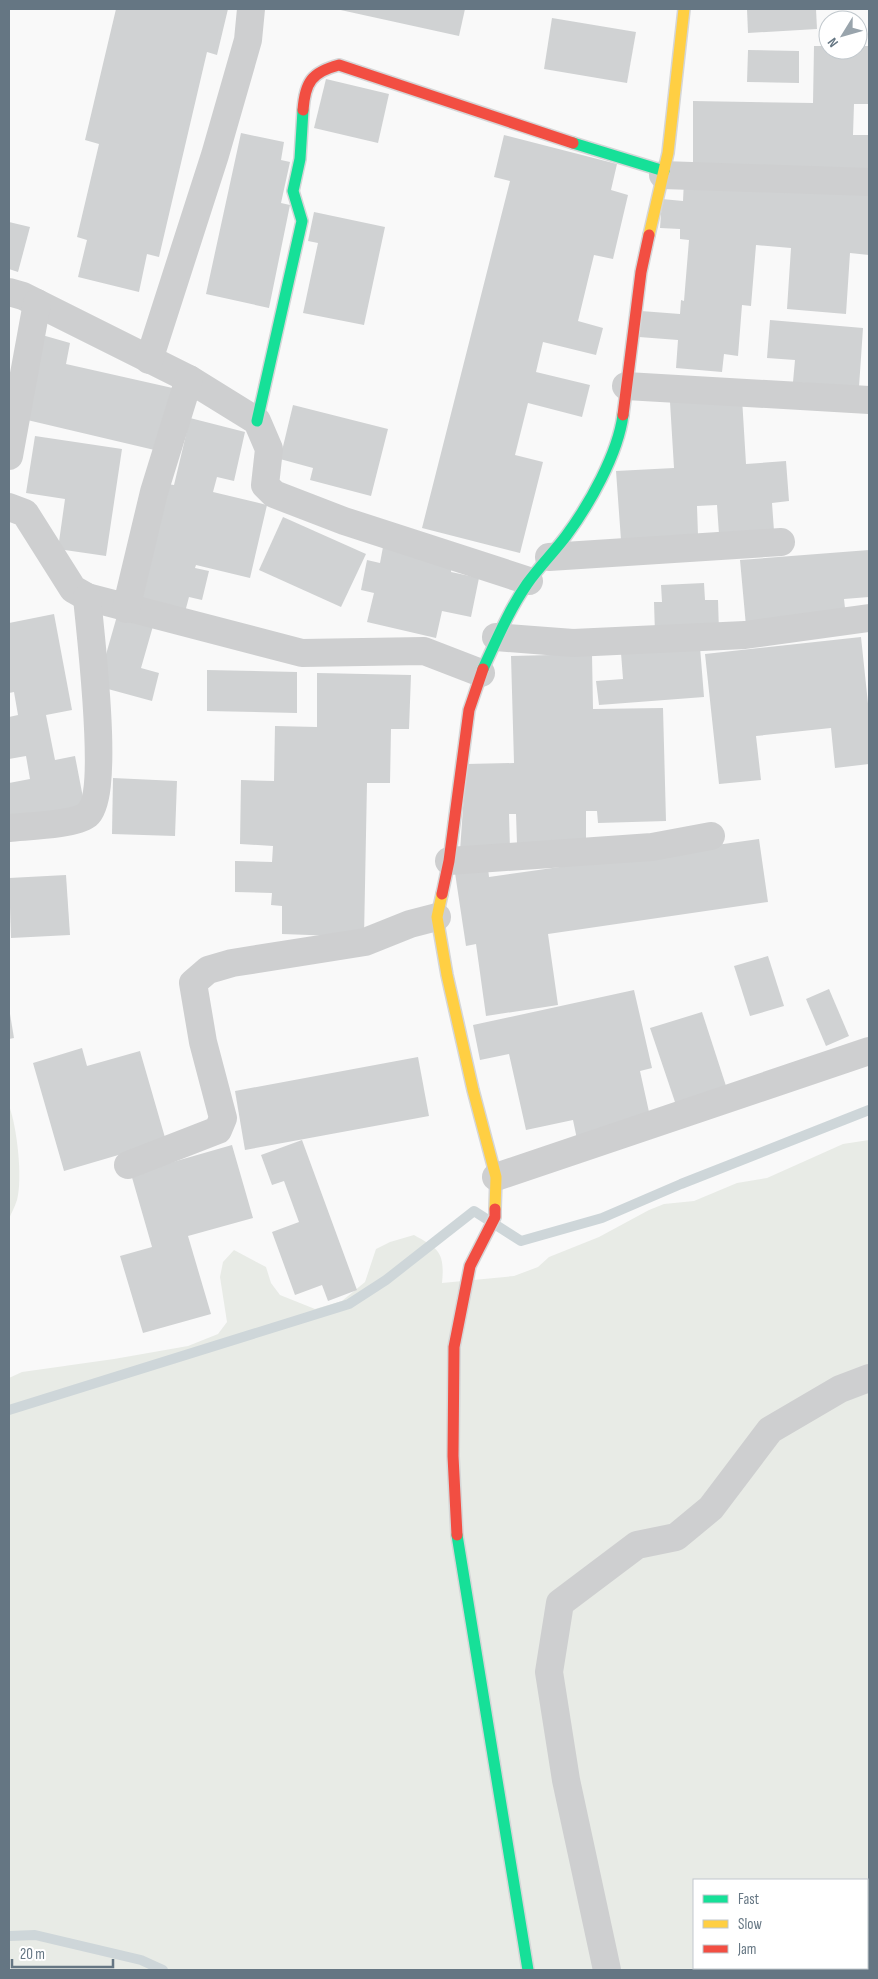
<svg xmlns="http://www.w3.org/2000/svg" width="878" height="1979" viewBox="0 0 878 1979" font-family="'Sofia Sans Condensed',sans-serif">
<style>
.green{fill:#e8ebe6;fill-rule:evenodd}
.lines{fill:none;stroke-linecap:round;stroke-linejoin:round}
.stream{stroke:#ced6d9;stroke-width:10}
.building{fill:#d0d2d3}
.fast-casing{stroke:#d5d6d7;stroke-width:14}
.slow-casing{stroke:#d5d6d7;stroke-width:14}
.jam-casing{stroke:#d5d6d7;stroke-width:14}
.street{stroke:#cecfd0;stroke-width:28}
.fast{stroke:#16e098;stroke-width:11}
.slow{stroke:#ffcf43;stroke-width:11}
.jam{stroke:#f24e42;stroke-width:11}
</style>
<rect width="100%" height="100%" fill="#f9f9f9"/>
<g class="green">
<path d="M 9,1106 C 17,1126 23,1179 17,1200 C 15,1207 11,1213 9,1219 Z"/>
<path d="M 869,1140 L 869,1970 L 9,1970 L 9,1378 L 22,1372 L 114,1359 L 188,1346 L 218,1334 L 227,1322 L 220,1277 L 223,1262 L 234,1250 L 266,1267 L 271,1283 L 280,1295 L 315,1309 L 342,1301 L 365,1282 L 376,1249 L 390,1242 L 414,1235 C 439,1249 445,1252 442,1283 L 514,1276 L 538,1267 L 549,1257 L 599,1237 L 649,1210 L 664,1204 L 694,1201 L 737,1183 L 767,1178 L 843,1144 ZM 694,1880 L 867,1880 L 867,1968 L 694,1968 Z"/>
</g>
<g class="lines">
<g class="stream">
<path d="M 9,1410 L 349,1304 L 386,1280 L 474,1211 L 521,1241 L 602,1218 L 681,1184 L 869,1110"/>
<path d="M 9,1936 L 35,1935 L 141,1960 L 163,1970"/>
</g>
</g>
<g class="building">
<path d="M 116,9 L 228,9 L 217,55 L 207,52 L 159,257 L 147,254 L 139,292 L 78,277 L 87,240 L 77,237 L 99,144 L 85,140 Z"/>
<path d="M 336,9 L 465,9 L 459,36 Z"/>
<path d="M 747,9 L 816,9 L 817,29 L 748,33 Z"/>
<path d="M 552,18 L 636,32 L 627,83 L 544,69 Z"/>
<path d="M 814,46 L 828,46 L 828,50 L 858,50 L 858,46 L 869,46 L 869,104 L 854,104 L 853,135 L 869,135 L 868,175 L 693,171 L 693,101 L 813,103 Z"/>
<path d="M 748,50 L 799,51 L 799,83 L 747,82 Z"/>
<path d="M 326,79 L 389,94 L 378,143 L 314,128 Z"/>
<path d="M 241,133 L 284,142 L 281,160 L 290,162 L 281,203 L 290,205 L 269,308 L 206,294 Z"/>
<path d="M 504,135 L 617,164 L 611,190 L 628,195 L 613,259 L 594,255 L 578,321 L 603,328 L 596,355 L 543,342 L 536,372 L 590,385 L 582,417 L 528,403 L 515,455 L 543,462 L 520,553 L 422,528 L 510,181 L 494,177 Z"/>
<path d="M 684,180 L 869,195 L 869,255 L 850,253 L 846,314 L 787,309 L 791,248 L 756,245 L 751,306 L 742,305 L 738,356 L 724,354 L 722,372 L 676,368 L 678,340 L 639,337 L 641,311 L 680,314 L 681,300 L 684,301 L 689,240 L 680,239 L 680,229 L 660,228 L 662,199 L 683,201 Z"/>
<path d="M 314,212 L 385,227 L 364,325 L 303,313 L 318,243 L 308,241 Z"/>
<path d="M 9,222 L 30,227 L 18,272 L 9,269 Z"/>
<path d="M 770,320 L 863,328 L 859,387 L 793,382 L 795,360 L 767,358 Z"/>
<path d="M 42,335 L 70,343 L 66,364 L 177,389 L 163,452 L 23,419 Z"/>
<path d="M 742,398 L 746,464 L 786,461 L 789,501 L 772,503 L 774,531 L 719,534 L 717,505 L 697,506 L 698,535 L 621,540 L 616,471 L 674,468 L 670,402 Z"/>
<path d="M 293,405 L 388,429 L 371,496 L 310,480 L 313,468 L 280,459 Z"/>
<path d="M 190,418 L 245,432 L 234,481 L 217,477 L 213,492 L 267,505 L 250,578 L 196,565 L 195,568 L 209,571 L 202,600 L 189,597 L 185,612 L 133,599 L 167,484 L 174,485 Z"/>
<path d="M 35,436 L 122,449 L 106,556 L 58,549 L 65,499 L 26,493 Z"/>
<path d="M 283,517 L 366,554 L 341,607 L 259,570 Z"/>
<path d="M 383,547 L 452,562 L 451,572 L 479,578 L 471,617 L 442,611 L 436,638 L 367,622 L 374,593 L 361,590 L 367,560 L 380,563 Z"/>
<path d="M 869,550 L 869,597 L 844,599 L 846,617 L 746,626 L 740,560 Z"/>
<path d="M 704,583 L 705,600 L 718,600 L 719,632 L 655,634 L 654,602 L 662,602 L 661,585 Z"/>
<path d="M 54,614 L 72,710 L 46,715 L 55,760 L 75,756 L 85,808 L 9,817 L 9,783 L 30,779 L 26,756 L 9,759 L 9,717 L 18,715 L 14,692 L 9,693 L 9,623 Z"/>
<path d="M 117,616 L 153,626 L 141,668 L 159,673 L 152,701 L 97,686 Z"/>
<path d="M 861,637 L 869,713 L 869,764 L 835,768 L 831,728 L 756,736 L 761,780 L 719,784 L 705,654 Z"/>
<path d="M 700,647 L 704,697 L 599,705 L 596,681 L 623,679 L 621,653 Z"/>
<path d="M 592,654 L 593,709 L 663,708 L 666,821 L 598,823 L 597,811 L 586,811 L 586,842 L 517,844 L 516,814 L 509,814 L 510,850 L 460,851 L 466,764 L 514,763 L 511,656 Z"/>
<path d="M 207,670 L 297,672 L 297,713 L 207,711 Z"/>
<path d="M 317,673 L 411,675 L 409,729 L 391,729 L 390,783 L 367,783 L 364,937 L 282,934 L 282,906 L 271,905 L 272,893 L 235,892 L 235,861 L 272,862 L 273,846 L 240,844 L 241,780 L 274,781 L 275,726 L 317,727 Z"/>
<path d="M 113,778 L 177,781 L 175,836 L 112,834 Z"/>
<path d="M 759,839 L 768,902 L 548,934 L 558,1005 L 486,1016 L 476,944 L 466,946 L 455,873 L 488,868 L 489,877 Z"/>
<path d="M 66,875 L 70,935 L 11,938 L 9,878 Z"/>
<path d="M 768,956 L 784,1006 L 750,1016 L 734,966 Z"/>
<path d="M 829,989 L 849,1036 L 826,1046 L 806,999 Z"/>
<path d="M 634,990 L 652,1068 L 640,1071 L 651,1121 L 578,1144 L 573,1120 L 526,1130 L 509,1054 L 480,1060 L 473,1025 Z"/>
<path d="M 702,1012 L 727,1089 L 676,1105 L 650,1028 Z"/>
<path d="M 10,1014 L 14,1038 L 9,1039 L 9,1015 Z"/>
<path d="M 82,1048 L 87,1066 L 140,1051 L 166,1141 L 64,1171 L 33,1063 Z"/>
<path d="M 418,1057 L 429,1116 L 245,1150 L 235,1091 Z"/>
<path d="M 302,1140 L 357,1290 L 328,1301 L 322,1285 L 295,1295 L 272,1232 L 299,1222 L 284,1181 L 272,1185 L 261,1155 Z"/>
<path d="M 232,1145 L 253,1218 L 188,1236 L 211,1314 L 143,1333 L 120,1256 L 152,1247 L 131,1174 Z"/>
</g>
<g class="lines">
<g class="fast-casing">
<g id="fast">
<path d="M 573,143 L 664,171"/>
<path d="M 257,421 L 302,221 L 293,191 L 300,159 L 303,110"/>
<path d="M 483,669 C 497,639 509,610 527,584 C 539,567 554,552 566,536 C 589,505 618,454 623,415"/>
<path d="M 457,1535 L 528,1970"/>
</g>
</g>
<g class="slow-casing">
<g id="slow">
<path d="M 649,235 L 668,153 L 684,9"/>
<path d="M 442,894 L 437,917 L 447,975 L 473,1090 L 496,1177 L 495,1209"/>
</g>
</g>
<g class="jam-casing">
<g id="jam">
<path d="M 303,110 C 305,82 312,72 339,65 L 573,143"/>
<path d="M 623,415 L 641,272 L 649,235"/>
<path d="M 442,894 L 449,861 L 469,710 L 483,669"/>
<path d="M 457,1535 L 453,1456 L 454,1347 L 470,1266 L 495,1217 L 495,1209"/>
</g>
</g>
<g class="street">
<path d="M 663,175 L 869,182"/>
<path d="M 9,292 L 23,296 L 189,379 L 257,421 L 269,449 L 265,485 L 274,494 L 344,521 L 529,581"/>
<path d="M 149,360 L 215,155 L 248,40 L 251,9"/>
<path d="M 626,386 L 869,400"/>
<path d="M 9,456 L 37,303"/>
<path d="M 9,507 L 25,513 L 73,589 L 87,597 L 302,653 L 424,651 L 481,673"/>
<path d="M 549,557 L 781,542"/>
<path d="M 126,609 L 154,492 L 189,379"/>
<path d="M 496,637 L 573,643 L 745,635 L 869,618"/>
<path d="M 9,828 C 27,826 74,825 87,815 C 111,795 90,633 87,597"/>
<path d="M 449,861 L 652,847 L 711,836"/>
<path d="M 128,1165 L 218,1130 L 223,1118 L 203,1042 L 193,983 L 208,970 L 232,963 L 365,942 L 410,924 L 437,917"/>
<path d="M 496,1177 L 869,1051"/>
<path d="M 607,1970 L 566,1780 L 549,1672 L 560,1603 L 637,1545 L 676,1537 L 711,1508 L 770,1430 L 840,1389 L 869,1378"/>
</g>
<use href="#fast" class="fast"/>
<use href="#slow" class="slow"/>
<use href="#jam" class="jam"/>
</g>
<rect width="878" height="1979" fill="none" stroke="#657683" stroke-width="20"/>
<rect x="693" y="1879" width="175" height="90" fill="#ffffff" stroke="#c1c8cd"/>
<rect x="703" y="1895" width="25" height="8" fill="#16e098" stroke="#c1c8cd"/>
<text x="738" y="1904" font-size="15" fill="#657683">Fast</text>
<rect x="703" y="1920" width="25" height="8" fill="#ffcf43" stroke="#c1c8cd"/>
<text x="738" y="1929" font-size="15" fill="#657683">Slow</text>
<rect x="703" y="1945" width="25" height="8" fill="#f24e42" stroke="#c1c8cd"/>
<text x="738" y="1954" font-size="15" fill="#657683">Jam</text>
<g transform="translate(843 35) rotate(233)"><circle r="24" fill="#ffffff" stroke="#c1c8cd"/>
<path d="M0-4L9 19L0 12L-9 19Z" fill="#99a4ac"/>
<text y="-8" font-size="14" font-weight="bold" text-anchor="middle" fill="#657683">N</text>
</g>
<path d="M12 1959v8h101v-8" fill="none" stroke="#657683" stroke-width="2.5"/>
<text x="20" y="1959" font-size="15" fill="#657683" stroke="#ffffff" stroke-width="4" paint-order="stroke">20 m</text>
</svg>
